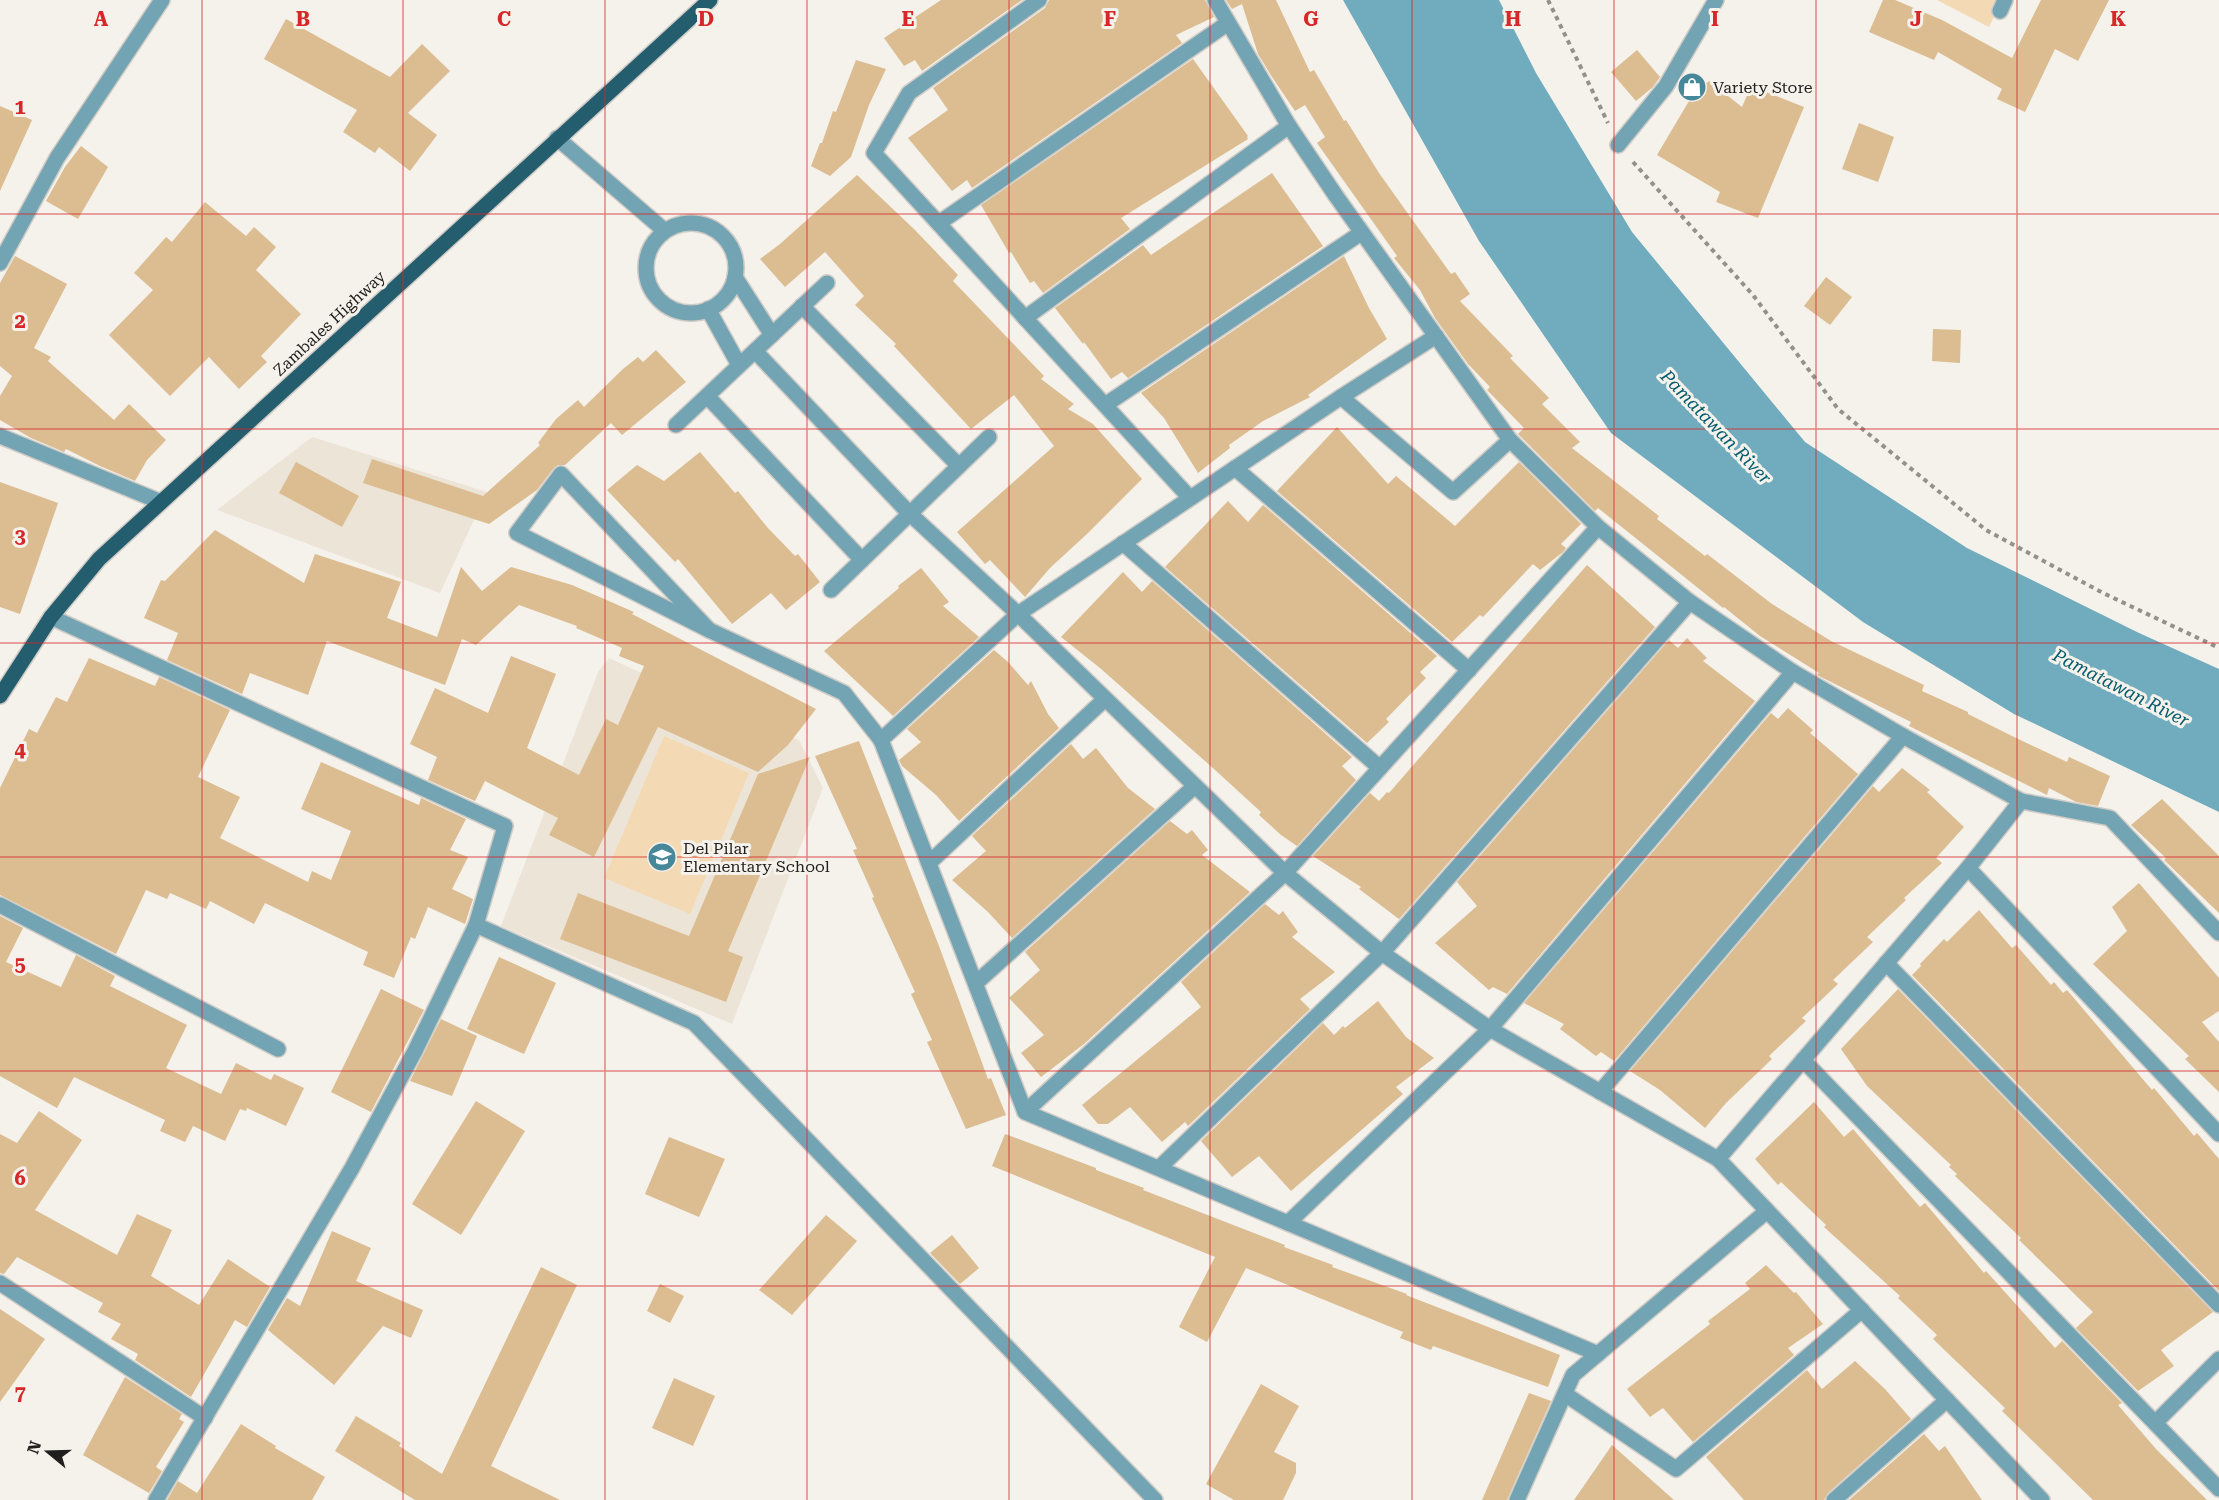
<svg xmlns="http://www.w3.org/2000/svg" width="2219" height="1500" viewBox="0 0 2219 1500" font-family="'Roboto Serif',serif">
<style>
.built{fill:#ede4d8}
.green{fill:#f3dab5}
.water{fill:#71acbe}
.building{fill:#dbbd91}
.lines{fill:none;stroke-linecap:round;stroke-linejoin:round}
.minor-casing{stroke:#cfcbc6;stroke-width:18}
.major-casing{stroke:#cfcbc6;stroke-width:18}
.path{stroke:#94918c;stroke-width:4;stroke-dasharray:4.5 4.5;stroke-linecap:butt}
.minor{stroke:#73a4b3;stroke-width:15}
.major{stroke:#245d6e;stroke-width:15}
.grid{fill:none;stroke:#d62828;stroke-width:1.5;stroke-opacity:0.55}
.labels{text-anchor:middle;stroke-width:6;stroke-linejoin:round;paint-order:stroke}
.poi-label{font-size:16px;fill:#211f1d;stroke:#f5f1eb;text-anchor:start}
.street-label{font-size:16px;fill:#211f1d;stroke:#f5f1eb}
.water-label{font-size:18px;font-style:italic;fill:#055b6e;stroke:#f5f1eb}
.grid-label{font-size:20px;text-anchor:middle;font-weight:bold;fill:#d62828;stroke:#f5f1eb;stroke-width:6;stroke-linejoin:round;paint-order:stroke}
</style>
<rect width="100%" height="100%" fill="#f5f1eb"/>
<g class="built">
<path d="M 312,437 L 487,492 L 440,593 L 217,510 Z"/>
<path d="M 609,658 L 735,716 L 799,740 L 823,788 L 732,1024 L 501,926 L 598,672 Z"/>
</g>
<g class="green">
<path d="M 1937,0 L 2002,0 L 1989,27 Z"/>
<path d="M 664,736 L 749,773 L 690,914 L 604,878 Z"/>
</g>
<path class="water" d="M 1343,0 L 1499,0 L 1536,73 L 1632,232 L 1805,442 L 1967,548 L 2139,633 L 2219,669 L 2219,812 L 2014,714 L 1863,622 L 1611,433 L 1479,241 Z"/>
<g class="building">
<path d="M 941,0 L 1022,0 L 922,71 L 915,60 L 904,66 L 884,38 Z"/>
<path d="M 1049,0 L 1205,0 L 1214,17 L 1176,35 L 1182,43 L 972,188 L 967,180 L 952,191 L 908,138 L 948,110 L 933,88 L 1045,8 Z"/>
<path d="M 1226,0 L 1276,0 L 1310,72 L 1314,70 L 1344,121 L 1346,120 L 1379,173 L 1451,274 L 1455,272 L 1470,294 L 1460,301 L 1513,356 L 1510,358 L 1549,398 L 1542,404 L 1580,442 L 1572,448 L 1659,516 L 1657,519 L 1705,556 L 1707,554 L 1772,604 L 1831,641 L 1924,685 L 1922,691 L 1968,712 L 1968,714 L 2014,737 L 2067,762 L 2069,757 L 2110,776 L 2098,806 L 2076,802 L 2049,788 L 2047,795 L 1909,726 L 1911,722 L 1817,675 L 1819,673 L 1760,636 L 1724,607 L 1723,608 L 1598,508 L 1595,511 L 1518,434 L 1524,428 L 1487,390 L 1490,387 L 1468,364 L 1435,318 L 1420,290 L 1394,258 L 1397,256 L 1317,143 L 1325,137 L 1305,105 L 1295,111 L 1272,77 L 1258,54 L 1242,4 L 1232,9 Z"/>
<path d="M 1883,0 L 1895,0 L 1942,20 L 2012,58 L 2041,0 L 2109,0 L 2078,61 L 2055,49 L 2025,112 L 1997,99 L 2002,89 L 1938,52 L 1934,60 L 1869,32 Z"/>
<path d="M 286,19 L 390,77 L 422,44 L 450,71 L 408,113 L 437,135 L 410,171 L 379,147 L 375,153 L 343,132 L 357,110 L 264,59 Z"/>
<path d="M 1637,50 L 1660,77 L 1653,87 L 1636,101 L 1611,72 Z"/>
<path d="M 1193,59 L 1248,136 L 1247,137 L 1248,139 L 1121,218 L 1130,229 L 1043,293 L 1034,281 L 1030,283 L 1011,252 L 1009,253 L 981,205 Z"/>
<path d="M 856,60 L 886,69 L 869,105 L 851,157 L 830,176 L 811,166 L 820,143 L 822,143 L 833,111 L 836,112 Z"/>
<path d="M 1702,79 L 1707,83 L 1709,81 L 1742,107 L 1751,86 L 1804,107 L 1758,218 L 1716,202 L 1720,192 L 1657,155 Z"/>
<path d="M 0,106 L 32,120 L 0,191 Z"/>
<path d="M 1859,123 L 1894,137 L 1878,182 L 1842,169 Z"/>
<path d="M 81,146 L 108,167 L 78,219 L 46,201 L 65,167 Z"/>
<path d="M 1272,173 L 1323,246 L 1128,378 L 1122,372 L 1111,379 L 1084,342 L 1083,344 L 1055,308 L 1143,245 L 1151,255 Z"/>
<path d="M 857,175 L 915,230 L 958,275 L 953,281 L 1044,376 L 1041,379 L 1074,404 L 1068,409 L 1093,424 L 1142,479 L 1088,533 L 1050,568 L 1025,597 L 990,560 L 985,564 L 957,532 L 1054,446 L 1014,395 L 971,429 L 894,346 L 896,344 L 855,305 L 864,296 L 825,252 L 785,287 L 760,259 L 780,244 Z"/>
<path d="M 205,202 L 246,236 L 254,227 L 276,247 L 256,270 L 301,314 L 261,356 L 267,362 L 239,389 L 209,357 L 170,396 L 109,335 L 153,290 L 134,273 L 166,237 L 172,242 Z"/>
<path d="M 15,256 L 67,284 L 34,348 L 51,357 L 48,361 L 114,420 L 129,404 L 166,440 L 147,460 L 135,481 L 100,466 L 66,449 L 64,452 L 31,438 L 0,420 L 0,396 L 12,376 L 0,366 L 0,283 Z"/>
<path d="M 1344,256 L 1369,308 L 1387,339 L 1308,395 L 1310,397 L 1263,421 L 1229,445 L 1230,448 L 1198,473 L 1164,418 L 1141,393 Z"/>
<path d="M 1826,277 L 1852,297 L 1830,325 L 1804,306 Z"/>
<path d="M 1933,329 L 1961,330 L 1960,363 L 1932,361 Z"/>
<path d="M 656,350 L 686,382 L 622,435 L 611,423 L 565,465 L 558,465 L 554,468 L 537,490 L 489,524 L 363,483 L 372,459 L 483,496 L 540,445 L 538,443 L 556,419 L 578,400 L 584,407 L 623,369 L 638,357 L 643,362 Z"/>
<path d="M 1337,427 L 1388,484 L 1396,476 L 1455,526 L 1519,462 L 1581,524 L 1561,544 L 1566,548 L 1563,552 L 1540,570 L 1533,564 L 1483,617 L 1480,615 L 1452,642 L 1277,491 Z"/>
<path d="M 700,452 L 735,493 L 738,491 L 767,527 L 795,556 L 798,554 L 820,582 L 786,610 L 771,593 L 732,624 L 678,559 L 675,562 L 607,490 L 637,465 L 664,481 Z"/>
<path d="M 296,462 L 359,496 L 342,527 L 279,493 Z"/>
<path d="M 0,482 L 58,503 L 20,614 L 0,607 Z"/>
<path d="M 1228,501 L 1248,522 L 1263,505 L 1437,656 L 1420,672 L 1426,678 L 1386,719 L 1389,722 L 1367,743 L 1165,567 Z"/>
<path d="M 215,530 L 304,583 L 315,554 L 401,582 L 387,618 L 437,637 L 461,567 L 482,591 L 511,567 L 572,585 L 634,612 L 632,614 L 816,709 L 788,745 L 758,772 L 658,727 L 594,857 L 549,835 L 558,818 L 485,781 L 475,801 L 428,780 L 437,757 L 410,744 L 435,688 L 488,713 L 511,656 L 556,674 L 527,748 L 579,775 L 606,719 L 618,725 L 644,666 L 619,656 L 622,648 L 576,628 L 577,626 L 519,605 L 476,645 L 462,639 L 445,685 L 327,641 L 308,695 L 250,673 L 242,694 L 167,660 L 178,633 L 144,618 L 161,580 L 165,581 Z"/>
<path d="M 1587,565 L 1655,627 L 1399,919 L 1359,889 L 1361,887 L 1313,856 L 1370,793 L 1379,801 L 1387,792 L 1389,793 Z"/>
<path d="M 921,568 L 949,602 L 943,606 L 979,637 L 893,716 L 824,651 L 899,588 L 898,586 Z"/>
<path d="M 1123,572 L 1142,592 L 1152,581 L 1352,757 L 1342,766 L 1356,780 L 1297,846 L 1281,835 L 1259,815 L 1261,812 L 1214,769 L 1100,668 L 1061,637 Z"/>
<path d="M 1687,638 L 1707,658 L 1703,661 L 1755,701 L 1507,994 L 1493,987 L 1489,990 L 1435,943 L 1477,906 L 1457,882 L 1669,640 L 1678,648 Z"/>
<path d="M 994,650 L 1008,662 L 1028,685 L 1031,681 L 1048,714 L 1059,728 L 959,821 L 936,795 L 902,766 L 899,760 L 921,742 L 907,729 Z"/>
<path d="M 89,658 L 155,686 L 159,677 L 230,710 L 198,777 L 240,797 L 220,838 L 308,882 L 312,871 L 331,880 L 351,831 L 301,809 L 321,762 L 419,805 L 421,798 L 466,819 L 450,850 L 468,857 L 452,889 L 473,899 L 465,924 L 428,907 L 415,939 L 411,937 L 394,978 L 363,965 L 368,952 L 265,903 L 254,924 L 210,901 L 206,909 L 170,893 L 167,899 L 146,890 L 116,954 L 0,895 L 0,788 L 29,729 L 37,733 L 56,697 L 67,702 Z"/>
<path d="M 1788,708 L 1813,730 L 1810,733 L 1858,774 L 1614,1061 L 1601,1052 L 1596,1056 L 1560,1029 L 1564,1024 L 1524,1003 L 1771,713 L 1778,719 Z"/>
<path d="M 859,741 L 939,946 L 988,1079 L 991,1078 L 1006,1115 L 966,1129 L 927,1042 L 932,1040 L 911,994 L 915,992 L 872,898 L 874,897 L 853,850 L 857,849 L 815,756 Z"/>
<path d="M 1071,744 L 1083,759 L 1096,748 L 1128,788 L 1155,809 L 1012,938 L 988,912 L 952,880 L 986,851 L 972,836 Z"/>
<path d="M 810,757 L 728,951 L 743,957 L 726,1002 L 560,939 L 578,893 L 689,936 L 758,774 Z"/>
<path d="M 1902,768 L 1930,790 L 1927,792 L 1964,827 L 1936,858 L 1942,863 L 1904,898 L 1906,900 L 1867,937 L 1873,942 L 1833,980 L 1838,984 L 1802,1018 L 1806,1021 L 1769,1056 L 1772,1059 L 1726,1103 L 1705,1128 L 1660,1090 L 1630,1071 L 1873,786 L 1879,792 Z"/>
<path d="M 2162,799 L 2219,856 L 2219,913 L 2164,860 L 2166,858 L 2131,825 Z"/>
<path d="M 1170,821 L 1187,834 L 1192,830 L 1208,850 L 1202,855 L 1250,892 L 1084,1044 L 1041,1077 L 1021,1053 L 1044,1035 L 1009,998 L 1040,970 L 1025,952 Z"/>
<path d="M 2139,883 L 2219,978 L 2219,1011 L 2202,1022 L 2219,1042 L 2219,1092 L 2185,1059 L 2189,1056 L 2093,964 L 2127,931 L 2112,907 Z"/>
<path d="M 1265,904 L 1279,915 L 1283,911 L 1298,932 L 1292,937 L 1335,972 L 1300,999 L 1310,1009 L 1188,1126 L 1185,1122 L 1162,1142 L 1130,1107 L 1108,1124 L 1098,1124 L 1082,1105 L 1201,1007 L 1181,982 Z"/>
<path d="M 1979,910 L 2012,948 L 2016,945 L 2051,985 L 2054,982 L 2063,993 L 2067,990 L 2152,1090 L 2154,1088 L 2194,1136 L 2197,1133 L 2219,1159 L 2219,1291 L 1912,975 L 1921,966 L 1920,964 L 1944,939 L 1947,942 Z"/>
<path d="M 0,916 L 23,928 L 6,962 L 61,987 L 76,955 L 115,976 L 110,986 L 187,1025 L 166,1068 L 221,1094 L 236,1063 L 271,1080 L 274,1074 L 304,1088 L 286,1126 L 247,1108 L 246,1111 L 240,1109 L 225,1141 L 193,1126 L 185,1142 L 160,1131 L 165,1120 L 74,1077 L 57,1108 L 0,1076 Z"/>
<path d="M 499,957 L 556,983 L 524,1054 L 467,1029 Z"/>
<path d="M 381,989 L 424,1010 L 371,1112 L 331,1092 Z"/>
<path d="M 1898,989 L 2213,1312 L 2161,1350 L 2174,1366 L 2138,1391 L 2076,1328 L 2093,1312 L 2019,1240 L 2021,1238 L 1955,1176 L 1957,1174 L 1949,1167 L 1951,1165 L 1867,1086 L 1841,1049 Z"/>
<path d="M 1378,1001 L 1406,1037 L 1434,1058 L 1396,1087 L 1403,1094 L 1291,1191 L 1259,1156 L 1232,1177 L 1201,1141 L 1323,1023 L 1334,1035 L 1343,1026 L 1345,1028 Z"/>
<path d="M 441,1019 L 477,1036 L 452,1096 L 410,1081 Z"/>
<path d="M 476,1101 L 525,1131 L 461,1235 L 412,1204 Z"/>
<path d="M 1814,1102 L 1844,1137 L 1853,1129 L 1920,1207 L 1925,1203 L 1984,1273 L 1986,1271 L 2055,1348 L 2062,1341 L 2122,1403 L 2118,1405 L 2156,1449 L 2207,1500 L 2093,1500 L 2002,1411 L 2005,1408 L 1933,1339 L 1937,1335 L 1898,1298 L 1900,1296 L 1824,1227 L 1826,1225 L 1781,1182 L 1778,1185 L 1755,1159 Z"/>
<path d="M 39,1111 L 82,1140 L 35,1210 L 117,1255 L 137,1214 L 172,1230 L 151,1276 L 199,1305 L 228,1259 L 270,1287 L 247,1327 L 235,1320 L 191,1397 L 135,1360 L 138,1354 L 111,1339 L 121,1324 L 98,1312 L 103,1303 L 17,1257 L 4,1274 L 0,1273 L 0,1134 L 17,1143 Z"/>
<path d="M 1005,1134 L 1096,1168 L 1096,1170 L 1144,1188 L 1143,1190 L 1285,1245 L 1284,1247 L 1333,1265 L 1332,1267 L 1407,1294 L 1406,1295 L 1560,1355 L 1548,1387 L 1433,1346 L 1431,1350 L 1400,1338 L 1403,1332 L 1246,1268 L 1207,1342 L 1179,1327 L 1215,1257 L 992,1166 Z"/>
<path d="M 669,1137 L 725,1159 L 699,1217 L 645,1194 Z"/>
<path d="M 826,1215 L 857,1241 L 792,1315 L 759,1290 Z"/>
<path d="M 332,1231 L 371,1248 L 356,1281 L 423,1310 L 411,1338 L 383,1326 L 334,1385 L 268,1330 L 287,1298 L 300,1306 Z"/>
<path d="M 952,1235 L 979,1268 L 960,1284 L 930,1253 Z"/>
<path d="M 1766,1265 L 1794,1293 L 1796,1292 L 1823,1324 L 1788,1348 L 1794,1355 L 1693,1442 L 1663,1408 L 1650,1417 L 1627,1389 L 1710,1324 L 1708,1321 L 1750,1289 L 1745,1283 Z"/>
<path d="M 541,1267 L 577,1285 L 491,1466 L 560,1500 L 415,1500 L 335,1451 L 356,1416 L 401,1443 L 399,1446 L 442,1474 Z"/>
<path d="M 660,1284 L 684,1296 L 670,1323 L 647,1311 Z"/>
<path d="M 0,1309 L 45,1339 L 0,1402 Z"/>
<path d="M 1855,1361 L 1885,1389 L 1911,1419 L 1828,1493 L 1824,1500 L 1744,1500 L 1706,1457 L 1807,1370 L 1822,1389 Z"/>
<path d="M 125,1377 L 182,1414 L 179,1419 L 184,1422 L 156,1467 L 162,1471 L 149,1493 L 83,1455 Z"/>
<path d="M 674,1378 L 715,1396 L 693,1446 L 652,1428 Z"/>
<path d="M 1261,1384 L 1299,1406 L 1274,1452 L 1296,1463 L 1296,1473 L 1283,1500 L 1234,1500 L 1206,1484 Z"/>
<path d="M 1529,1393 L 1551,1401 L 1507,1500 L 1482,1500 Z"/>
<path d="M 241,1424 L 276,1446 L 275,1448 L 325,1477 L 312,1500 L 167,1500 L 178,1481 L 197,1493 Z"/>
<path d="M 1924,1434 L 1939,1451 L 1945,1446 L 1982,1500 L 1849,1500 Z"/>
<path d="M 1612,1445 L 1639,1469 L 1674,1500 L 1574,1500 Z"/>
</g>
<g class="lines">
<g class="minor-casing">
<g id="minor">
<path d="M 1039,0 L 909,93 L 874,153 L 1190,498"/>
<path d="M 1215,0 L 1289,126 L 1336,196 L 1510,440 L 1598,527 L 1690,602 L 1793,672 L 1903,736 L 2021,801 L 2110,818 L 2219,933"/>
<path d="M 2000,11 L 2005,0"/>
<path d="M 557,138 L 665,231"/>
<path d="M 1618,145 L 1666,86 L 1716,0"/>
<path d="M 939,223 L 1228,23"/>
<circle cx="691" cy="268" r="45"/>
<path d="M 0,263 L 57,158 L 162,0"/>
<path d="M 735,277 L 772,335"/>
<path d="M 802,306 L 959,466"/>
<path d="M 708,309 L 739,365"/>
<path d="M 1025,318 L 1289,126"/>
<path d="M 755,351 L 909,513 L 1018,614 L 1285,873 L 1382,953 L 1490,1029 L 1718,1159 L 2042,1500"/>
<path d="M 707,396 L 862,560"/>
<path d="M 1341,397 L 1453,492 L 1510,440"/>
<path d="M 1105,405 L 1361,233"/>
<path d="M 676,425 L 827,283"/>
<path d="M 0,436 L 161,502"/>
<path d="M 1235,468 L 1469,670"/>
<path d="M 561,474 L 709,630 L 517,533 Z"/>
<path d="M 1123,543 L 1380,768"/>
<path d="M 831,590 L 989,437"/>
<path d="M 51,617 L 505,826 L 476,925 L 415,1051 L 352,1168 L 156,1500"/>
<path d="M 709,630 L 844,693 L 881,740 L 1018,614 L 1341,397 L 1436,336"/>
<path d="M 881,740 L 1025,1112 L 1285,873 L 1598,527"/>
<path d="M 929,863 L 1105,699"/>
<path d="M 1968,868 L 2219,1134"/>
<path d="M 0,905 L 278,1049"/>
<path d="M 476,925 L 694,1023 L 1155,1500"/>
<path d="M 1886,963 L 2219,1305"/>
<path d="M 976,983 L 1195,786"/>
<path d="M 1803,1060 L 2219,1489"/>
<path d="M 1600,1092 L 1903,736"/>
<path d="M 1025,1112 L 1598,1354"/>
<path d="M 1718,1159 L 1968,868 L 2021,801"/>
<path d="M 1159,1168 L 1382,953 L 1690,602"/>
<path d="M 1288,1223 L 1490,1029 L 1793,672"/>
<path d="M 0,1283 L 205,1418"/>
<path d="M 1565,1394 L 1676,1469 L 1862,1310"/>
<path d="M 2155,1423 L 2219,1359"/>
<path d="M 1517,1500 L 1573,1375 L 1767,1211"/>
<path d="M 1834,1500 L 1947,1400"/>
</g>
</g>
<g class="major-casing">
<path id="major" d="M 0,696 L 51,617 L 99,559 L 710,0"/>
</g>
<g class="path">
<path d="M 1548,0 L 1608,123"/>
<path d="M 1633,162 L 1753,295 L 1838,409 L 1986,530 L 2103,593 L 2219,648"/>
</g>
<use href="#minor" class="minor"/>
<use href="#major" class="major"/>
</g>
<path class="grid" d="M 202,0 L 202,1500M 403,0 L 403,1500M 605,0 L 605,1500M 807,0 L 807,1500M 1009,0 L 1009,1500M 1210,0 L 1210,1500M 1412,0 L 1412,1500M 1614,0 L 1614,1500M 1816,0 L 1816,1500M 2017,0 L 2017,1500M 0,214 L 2219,214M 0,429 L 2219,429M 0,643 L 2219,643M 0,857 L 2219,857M 0,1071 L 2219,1071M 0,1286 L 2219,1286"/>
<defs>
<g id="shop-disc" transform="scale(1.5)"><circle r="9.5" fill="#47879a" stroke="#f5f1eb"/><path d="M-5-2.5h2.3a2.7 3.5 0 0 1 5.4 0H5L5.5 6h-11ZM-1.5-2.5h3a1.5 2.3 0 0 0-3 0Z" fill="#fff"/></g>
<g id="school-disc" transform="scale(1.5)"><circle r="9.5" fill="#47879a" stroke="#f5f1eb"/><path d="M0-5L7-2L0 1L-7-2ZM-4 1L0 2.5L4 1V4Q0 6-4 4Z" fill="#fff"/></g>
</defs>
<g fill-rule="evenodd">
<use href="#shop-disc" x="1692" y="87"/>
<use href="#school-disc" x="662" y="857"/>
</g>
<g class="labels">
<g class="poi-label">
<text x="1713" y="93">Variety Store</text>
<text x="683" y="854">Del Pilar<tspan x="683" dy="18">Elementary School</tspan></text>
</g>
<g class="street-label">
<text transform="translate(329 323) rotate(-43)" y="6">Zambales Highway</text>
</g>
<g class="water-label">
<text transform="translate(1716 427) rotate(46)" y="6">Pamatawan River</text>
<text transform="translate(2121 688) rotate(27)" y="6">Pamatawan River</text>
</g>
</g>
<g class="grid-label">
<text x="101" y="26">A</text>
<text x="303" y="26">B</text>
<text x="504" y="26">C</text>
<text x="706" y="26">D</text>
<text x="908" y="26">E</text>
<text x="1110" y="26">F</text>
<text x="1311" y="26">G</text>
<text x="1513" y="26">H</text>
<text x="1715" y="26">I</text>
<text x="1916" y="26">J</text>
<text x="2118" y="26">K</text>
<text x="20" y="114">1</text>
<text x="20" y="328">2</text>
<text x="20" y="543">3</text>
<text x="20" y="757">4</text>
<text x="20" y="971">5</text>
<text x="20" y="1185">6</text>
<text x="20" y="1400">7</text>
</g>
<g transform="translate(48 1452) rotate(289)" stroke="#f5f1eb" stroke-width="4.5" paint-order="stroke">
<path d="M0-4.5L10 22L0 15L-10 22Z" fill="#211f1d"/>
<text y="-9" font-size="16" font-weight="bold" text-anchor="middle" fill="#211f1d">N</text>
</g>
</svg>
